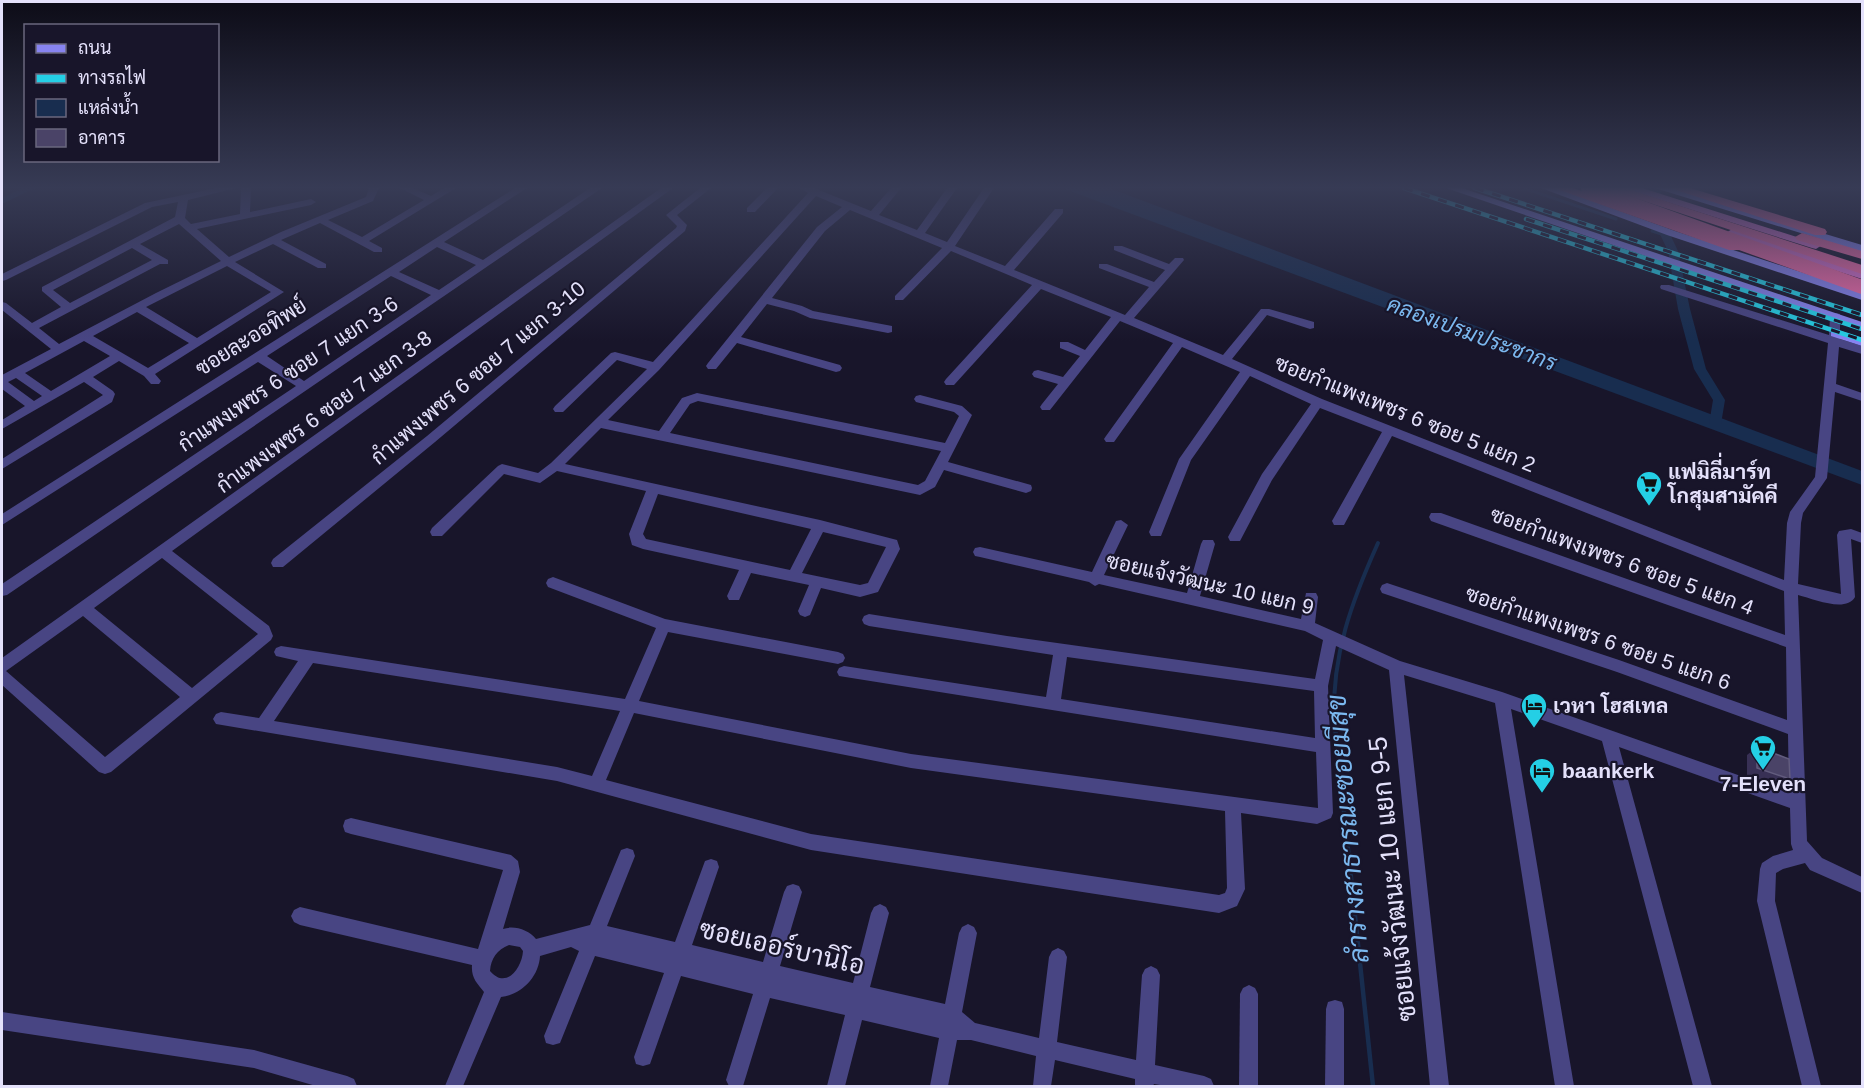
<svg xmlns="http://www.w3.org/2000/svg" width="1864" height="1088" viewBox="0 0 1864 1088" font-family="Helvetica,Sarabun,sans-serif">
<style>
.water{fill:#182d4f}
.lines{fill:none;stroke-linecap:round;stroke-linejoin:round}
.stream-far2{stroke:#182d4f;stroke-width:3}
.stream-far1{stroke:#182d4f;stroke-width:4}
.stream{stroke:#182d4f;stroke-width:4.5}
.canal{fill:#182d4f;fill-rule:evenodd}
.minor{fill:#484583;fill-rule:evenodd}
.secondary{fill:#8783f0;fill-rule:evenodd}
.trunk{fill:#d870cb;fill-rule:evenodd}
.motorway{fill:#ed6aa7;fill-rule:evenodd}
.rail-casing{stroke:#24cfe5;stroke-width:4.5}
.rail{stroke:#18152a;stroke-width:3;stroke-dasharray:9;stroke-linecap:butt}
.motorway-bridge{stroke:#ed6aa7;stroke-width:14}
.wall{fill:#383055}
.building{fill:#4a4367;stroke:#625c7e;stroke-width:1.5}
.labels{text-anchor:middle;stroke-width:4.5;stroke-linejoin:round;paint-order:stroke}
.street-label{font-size:21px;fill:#e4e1fb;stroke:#18152a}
.poi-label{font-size:21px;font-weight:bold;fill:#e4e1fb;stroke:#18152a;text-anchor:start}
.water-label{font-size:22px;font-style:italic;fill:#7bb8ef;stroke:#18152a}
.near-street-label{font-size:26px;fill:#e4e1fb;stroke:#18152a}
.near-water-label{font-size:27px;font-style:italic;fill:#7bb8ef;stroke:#18152a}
</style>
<rect width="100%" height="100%" fill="#18152a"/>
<path class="water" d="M 1062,188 L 1109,188 L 1862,471 L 1862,485 Z"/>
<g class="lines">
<g class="stream-far2">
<path d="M 1523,188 L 1616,219"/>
<path d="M 1652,231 L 1668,236"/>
</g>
<path class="stream-far1" d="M 1334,719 C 1332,654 1352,601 1378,543"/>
<path class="stream" d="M 1334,717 L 1373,1086"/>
<g class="canal">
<path d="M 22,188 L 35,188 L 2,204 L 2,198 Z"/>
<path d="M 1650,188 L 1660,188 L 1668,230 L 1678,251 L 1690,309 L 1706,369 L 1725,400 L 1721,424 L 1715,428 L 1709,424 L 1713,400 L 1694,369 L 1678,309 L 1668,251 L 1658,230 Z"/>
</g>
<g class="minor">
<path d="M 216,188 L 236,188 L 188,200 L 185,218 L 191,224 L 240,214 L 241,188 L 251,188 L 250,212 L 311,199 L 316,202 L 311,205 L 197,229 L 229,257 L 281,232 L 366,197 L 369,188 L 379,188 L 373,201 L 328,220 L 362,237 L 424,200 L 400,188 L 413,188 L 431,196 L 444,188 L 456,188 L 369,241 L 382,248 L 382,252 L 374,252 L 320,223 L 281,240 L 326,264 L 326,268 L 318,268 L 273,244 L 235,262 L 284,292 L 155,374 L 161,381 L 159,384 L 151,384 L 144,376 L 119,361 L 93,377 L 113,391 L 115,394 L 112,402 L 2,469 L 2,459 L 103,395 L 84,382 L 2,429 L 2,420 L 25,406 L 2,389 L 2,375 L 51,349 L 2,310 L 2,302 L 6,303 L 32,323 L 61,307 L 42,291 L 42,287 L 175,217 L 178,202 L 152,207 L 6,280 L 2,281 L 2,274 L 145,203 ZM 179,224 L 221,261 L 156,293 L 59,344 L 39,328 L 160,264 L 168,264 L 168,260 L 140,244 ZM 132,248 L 152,260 L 70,303 L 53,290 ZM 227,266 L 271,292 L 197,338 L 146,307 ZM 137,312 L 189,343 L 148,368 L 93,336 ZM 84,341 L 110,356 L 51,391 L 25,373 ZM 16,378 L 42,396 L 34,401 L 8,382 Z"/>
<path d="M 515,188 L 527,188 L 444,242 L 483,260 L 590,188 L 602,188 L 7,595 L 2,596 L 2,584 L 296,386 L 258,362 L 2,525 L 2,514 ZM 437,247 L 476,265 L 439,290 L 399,272 ZM 391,276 L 431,295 L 304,381 L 267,356 Z"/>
<path d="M 661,188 L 673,188 L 172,551 L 269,626 L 273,636 L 271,640 L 111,772 L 105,774 L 99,772 L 2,685 L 2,658 ZM 162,558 L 258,634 L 192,688 L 94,608 ZM 83,616 L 180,697 L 105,757 L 6,671 Z"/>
<path d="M 700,188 L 711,188 L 677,215 L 687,225 L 685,231 L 435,442 L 283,567 L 273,567 L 271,563 L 273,559 L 427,436 L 676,228 L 677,226 L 666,215 Z"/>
<path d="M 767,188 L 778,188 L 755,212 L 747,212 L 747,208 Z"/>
<path d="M 800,188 L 814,188 L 871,211 L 891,188 L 901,188 L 879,215 L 917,230 L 947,188 L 957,188 L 925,233 L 947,242 L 984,188 L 994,188 L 955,246 L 1005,266 L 1055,209 L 1063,209 L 1063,213 L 1014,270 L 1125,315 L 1149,287 L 1099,268 L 1099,264 L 1107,264 L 1154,282 L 1165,270 L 1114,250 L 1114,246 L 1122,246 L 1169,264 L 1175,258 L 1183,258 L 1184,260 L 1134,318 L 1223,355 L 1261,309 L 1269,309 L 1314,322 L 1314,328 L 1310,329 L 1267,315 L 1232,359 L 1322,399 L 1784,580 L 1787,523 L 1790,512 L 1815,477 L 1828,343 L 1661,289 L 1660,287 L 1661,285 L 1669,285 L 1829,335 L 1830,317 L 1836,313 L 1840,314 L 1840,339 L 1862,346 L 1862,354 L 1839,347 L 1836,384 L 1862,393 L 1862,401 L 1835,392 L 1827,478 L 1803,513 L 1801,523 L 1798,584 L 1841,594 L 1837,535 L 1839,531 L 1851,529 L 1862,533 L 1862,543 L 1851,539 L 1855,597 C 1846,613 1814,599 1798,595 L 1807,841 L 1822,858 L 1862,877 L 1862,893 L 1810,870 L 1805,863 L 1783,869 L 1776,873 L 1775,901 L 1821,1086 L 1802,1086 L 1757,901 L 1760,869 L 1762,863 L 1773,856 L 1793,850 L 1791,844 L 1790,808 L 1619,747 L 1712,1086 L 1693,1086 L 1602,741 L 1511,709 L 1574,1086 L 1555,1086 L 1495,703 L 1404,675 L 1449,1086 L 1430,1086 L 1389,670 L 1336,646 L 1328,686 L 1333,813 L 1331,818 L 1317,824 L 1241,813 L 1245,889 L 1237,906 L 1219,913 L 811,850 L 557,781 L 216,724 L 213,719 L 216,714 L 221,712 L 259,718 L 298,661 L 276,656 L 274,652 L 276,648 L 281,646 L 625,699 L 656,628 L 548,587 L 546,583 L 548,579 L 553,577 L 665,619 L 838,652 L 843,654 L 845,658 L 843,662 L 838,664 L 668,632 L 639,701 L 911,754 L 1318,808 L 1316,752 L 839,676 L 837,672 L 839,668 L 844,666 L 1046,697 L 1053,655 L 869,626 L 864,624 L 862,620 L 864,616 L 869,614 L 1007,636 L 1315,679 L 1323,640 L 1305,631 L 1099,584 L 1095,586 L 1089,582 L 980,557 L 975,556 L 973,552 L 975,548 L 980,547 L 1092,572 L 1116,521 L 1121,520 L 1128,525 L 1104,575 L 1187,593 L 1201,544 L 1203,540 L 1213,540 L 1215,544 L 1200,596 L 1301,619 L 1306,593 L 1316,593 L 1318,597 L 1315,623 L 1400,661 L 1502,692 L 1789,793 L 1788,734 L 1617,672 L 1382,593 L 1380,589 L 1382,585 L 1387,583 L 1619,660 L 1787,720 L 1786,647 L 1431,521 L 1429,517 L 1431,513 L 1441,513 L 1785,635 L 1784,591 L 1392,436 L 1344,525 L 1334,525 L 1332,521 L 1382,432 L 1320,408 L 1272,480 L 1240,541 L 1230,541 L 1228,537 L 1262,474 L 1311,404 L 1250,376 L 1191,460 L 1161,536 L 1151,536 L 1149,532 L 1179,459 L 1240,372 L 1182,347 L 1114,442 L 1106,442 L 1104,439 L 1106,436 L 1173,343 L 1120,321 L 1050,410 L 1042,410 L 1040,407 L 1042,404 L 1058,384 L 1034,377 L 1032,374 L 1034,371 L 1038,370 L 1063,377 L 1080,356 L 1060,348 L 1060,342 L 1068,342 L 1085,350 L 1111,317 L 1041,289 L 954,385 L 946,385 L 944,382 L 946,379 L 1032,285 L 951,251 L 903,300 L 895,300 L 895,296 L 942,248 L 850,210 L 825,231 L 772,298 L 802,306 L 813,311 L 892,326 L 892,332 L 888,333 L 810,318 L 794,311 L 767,304 L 741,337 L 840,365 L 842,368 L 840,371 L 836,372 L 737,343 L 716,369 L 708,369 L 706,366 L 708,363 L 817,227 L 842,207 L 816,196 L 659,370 L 608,420 L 659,431 L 682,398 L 697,393 L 945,443 L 959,416 L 954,412 L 916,402 L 914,399 L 916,396 L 920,395 L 962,406 L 972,415 L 948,462 L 1031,485 L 1032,488 L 1031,491 L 1026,493 L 944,470 L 935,487 L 920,495 L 601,428 L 565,464 L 820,520 L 897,540 L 900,549 L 878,592 L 860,597 L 821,588 L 810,615 L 805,617 L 800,615 L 798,611 L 809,585 L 751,573 L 739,600 L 729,600 L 727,596 L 739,570 L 643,549 L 632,545 L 629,534 L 646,491 L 557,471 L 540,483 L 504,474 L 442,536 L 432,536 L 430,532 L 432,528 L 498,466 L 502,464 L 538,473 L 551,463 L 647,369 L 617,360 L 563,412 L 555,412 L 553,409 L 555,406 L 611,353 L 615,352 L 653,362 L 808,193 ZM 698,401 L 941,451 L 925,481 L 918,485 L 670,433 L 690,404 ZM 658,494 L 811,529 L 790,570 L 646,539 L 643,534 ZM 823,532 L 886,547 L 868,583 L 860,585 L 802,573 ZM 1067,657 L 1314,691 L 1315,738 L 1061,699 ZM 313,663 L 620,711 L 592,776 L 557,767 L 274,721 ZM 634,713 L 911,768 L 1225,811 L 1227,888 L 1225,893 L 1219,895 L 811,834 L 606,780 Z"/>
<path d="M 351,818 L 511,855 L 518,861 L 520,872 L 503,929 C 514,925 529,930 536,939 L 590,925 L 621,850 L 627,848 L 633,850 L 635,856 L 607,926 L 675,942 L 705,861 L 711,859 L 717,861 L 719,867 L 692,945 L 763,962 L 784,892 L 787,886 L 793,884 L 799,886 L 802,892 L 780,966 L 853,983 L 871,913 L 874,907 L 880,904 L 886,907 L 889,913 L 870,987 L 945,1004 L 959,933 L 962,927 L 968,924 L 974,927 L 977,933 L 962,1012 L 975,1023 L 1039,1038 L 1049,957 L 1052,951 L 1058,948 L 1064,951 L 1067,957 L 1057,1042 L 1136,1060 L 1142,975 L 1145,969 L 1151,966 L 1157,969 L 1160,975 L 1155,1065 L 1204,1076 L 1211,1079 L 1214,1086 L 1166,1086 L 1154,1084 L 1153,1086 L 1135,1086 L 1135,1079 L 1055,1060 L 1051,1086 L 1033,1086 L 1036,1056 L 971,1040 L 957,1040 L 948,1086 L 930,1086 L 939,1038 L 862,1020 L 845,1086 L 827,1086 L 845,1015 L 770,998 L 743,1086 L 729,1086 L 726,1080 L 753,994 L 681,976 L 650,1064 L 643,1066 L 636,1064 L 634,1057 L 664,973 L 595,956 L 560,1043 L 553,1045 L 546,1043 L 544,1036 L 579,951 L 571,947 L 540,956 C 539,977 521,995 501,997 L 463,1086 L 445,1086 L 484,992 C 477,983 471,978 472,965 L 300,925 L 294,922 L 291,916 L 294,910 L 300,907 L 478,949 L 503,870 L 351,834 L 345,832 L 343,826 L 345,820 ZM 509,945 L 520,947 L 523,951 C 522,968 506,990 490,971 C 491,958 497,950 509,945 Z"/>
<path d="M 1249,985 L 1255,988 L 1258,994 L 1258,1086 L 1239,1086 L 1240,994 L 1243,988 Z"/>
<path d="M 1335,1000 L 1342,1002 L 1344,1009 L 1344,1086 L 1325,1086 L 1326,1009 L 1328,1002 Z"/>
<path d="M 2,1012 L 254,1050 L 347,1076 L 354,1079 L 357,1086 L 316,1086 L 254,1068 L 2,1030 Z"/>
</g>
<g class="secondary">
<path d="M 1446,188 L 1462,188 L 1862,322 L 1862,330 Z"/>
<path d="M 1541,188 L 1557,188 L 1675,231 L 1862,292 L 1862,300 L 1667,235 Z"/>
<path d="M 1655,188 L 1672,188 L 1862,245 L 1862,252 Z"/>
<path d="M 1835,329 L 1862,338 L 1862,346 L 1831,336 L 1831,330 Z"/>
</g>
<g class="trunk">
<path d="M 1623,188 L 1642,188 L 1822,245 L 1816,249 L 1812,248 Z"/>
<path d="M 1732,229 L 1862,271 L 1862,279 L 1728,236 L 1726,233 Z"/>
</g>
<g class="motorway">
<path d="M 1554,188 L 1573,188 L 1741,247 L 1739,250 L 1729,250 Z"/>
<path d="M 1605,188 L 1625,188 L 1862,265 L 1862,274 Z"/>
<path d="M 1670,188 L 1690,188 L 1825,229 L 1827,232 L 1825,235 L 1815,235 Z"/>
<path d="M 1802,233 L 1862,251 L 1862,259 L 1797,240 L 1795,237 Z"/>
</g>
<g class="rail-casing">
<g id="rail">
<path d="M 1404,188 L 1862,340"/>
<path d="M 1475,188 L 1862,315"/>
<path d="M 1526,219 L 1862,329"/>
</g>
</g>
<use href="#rail" class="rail"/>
<path class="motorway-bridge" d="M 1588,188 L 1862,287"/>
</g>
<path class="wall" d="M 1757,747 L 1790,779 L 1779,787 L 1747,775 L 1747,755 Z"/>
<path class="building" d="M 1757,747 L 1789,759 L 1790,779 L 1757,768 Z"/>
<linearGradient id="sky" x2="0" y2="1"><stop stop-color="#0d0c17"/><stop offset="0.55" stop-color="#373b55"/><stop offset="1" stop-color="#373b55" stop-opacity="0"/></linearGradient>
<rect width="1864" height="341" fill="url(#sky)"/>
<defs>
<g id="supermarket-pin" transform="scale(1.35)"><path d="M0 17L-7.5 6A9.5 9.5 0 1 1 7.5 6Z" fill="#24cfe5" stroke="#18152a"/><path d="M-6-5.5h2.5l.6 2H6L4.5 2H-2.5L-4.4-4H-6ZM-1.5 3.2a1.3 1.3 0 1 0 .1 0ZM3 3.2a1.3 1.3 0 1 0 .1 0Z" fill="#111"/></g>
<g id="hotel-pin" transform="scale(1.35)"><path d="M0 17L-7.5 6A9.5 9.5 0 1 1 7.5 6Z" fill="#24cfe5" stroke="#18152a"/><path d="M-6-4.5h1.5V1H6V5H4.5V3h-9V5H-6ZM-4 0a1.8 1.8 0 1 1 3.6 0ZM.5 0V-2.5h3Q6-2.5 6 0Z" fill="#111"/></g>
</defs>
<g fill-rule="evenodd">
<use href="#supermarket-pin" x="1649" y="484"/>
<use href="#hotel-pin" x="1534" y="706"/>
<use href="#supermarket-pin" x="1763" y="748"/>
<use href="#hotel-pin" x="1542" y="771"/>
</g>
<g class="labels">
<g class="street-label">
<text transform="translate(251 337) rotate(-32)" y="7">ซอยละออทิพย์</text>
<text transform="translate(478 373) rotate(-40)" y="7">กำแพงเพชร 6 ซอย 7 แยก 3-10</text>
<text transform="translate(288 374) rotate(-34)" y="7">กำแพงเพชร 6 ซอย 7 แยก 3-6</text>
<text transform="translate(324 412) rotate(-36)" y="7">กำแพงเพชร 6 ซอย 7 แยก 3-8</text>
<text transform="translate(1405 414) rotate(22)" y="7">ซอยกำแพงเพชร 6 ซอย 5 แยก 2</text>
<text transform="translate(1622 561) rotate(20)" y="7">ซอยกำแพงเพชร 6 ซอย 5 แยก 4</text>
<text transform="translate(1210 584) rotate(13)" y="7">ซอยแจ้งวัฒนะ 10 แยก 9</text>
<text transform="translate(1598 638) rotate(19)" y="7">ซอยกำแพงเพชร 6 ซอย 5 แยก 6</text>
</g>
<g class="poi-label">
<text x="1668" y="479">แฟมิลี่มาร์ท<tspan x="1668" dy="24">โกสุมสามัคคี</tspan></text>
<text x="1553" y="713">เวหา โฮสเทล</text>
<text x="1562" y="778">baankerk</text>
<text x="1763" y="791" text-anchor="middle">7-Eleven</text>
</g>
<g class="water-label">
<text transform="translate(1472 333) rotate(20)" y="8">คลองเปรมประชากร</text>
</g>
<g class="near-street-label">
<text transform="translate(1392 879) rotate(-96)" y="9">ซอยแจ้งวัฒนะ 10 แยก 9-5</text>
<text transform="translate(782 947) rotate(13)" y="9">ซอยเออร์บานิโอ</text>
</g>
<g class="near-water-label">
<text transform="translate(1348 829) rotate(-95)" y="9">ลำรางสาธารณะซอยมีสุข</text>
</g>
</g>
<rect width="1864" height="1088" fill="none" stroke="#e4e1fb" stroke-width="6"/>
<rect x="24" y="24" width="195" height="138" fill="#18152a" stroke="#6a677e" stroke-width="1.5"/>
<rect x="36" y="44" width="30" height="9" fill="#8783f0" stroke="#6a677e" stroke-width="1.5"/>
<text x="78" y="54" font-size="18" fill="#e4e1fb">ถนน</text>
<rect x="36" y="74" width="30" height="9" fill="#24cfe5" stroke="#6a677e" stroke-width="1.5"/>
<text x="78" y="84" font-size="18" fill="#e4e1fb">ทางรถไฟ</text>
<rect x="36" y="99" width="30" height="18" fill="#182d4f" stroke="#6a677e" stroke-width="1.5"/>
<text x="78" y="114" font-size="18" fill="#e4e1fb">แหล่งน้ำ</text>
<rect x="36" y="129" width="30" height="18" fill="#4a4367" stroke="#6a677e" stroke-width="1.5"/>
<text x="78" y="144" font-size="18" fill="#e4e1fb">อาคาร</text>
</svg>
